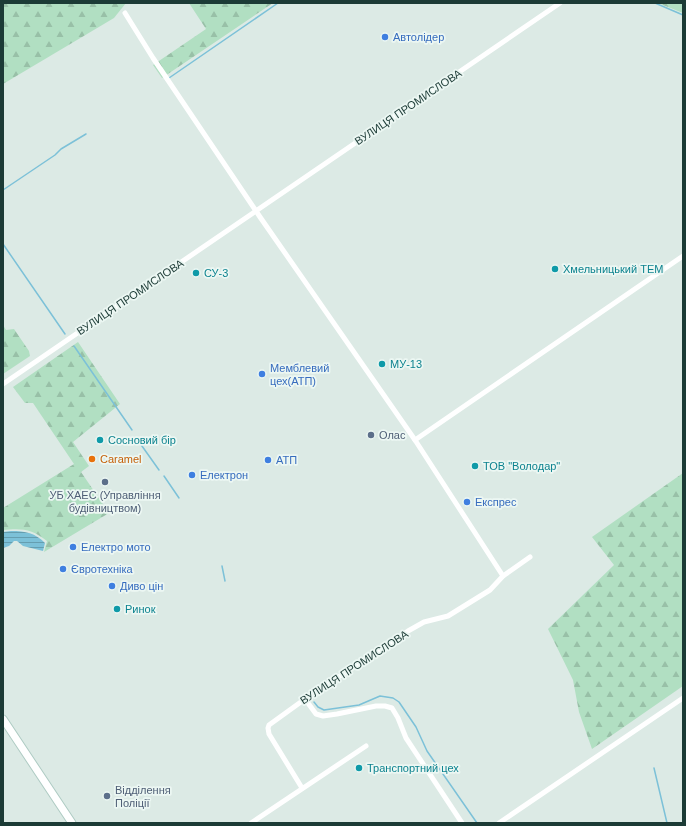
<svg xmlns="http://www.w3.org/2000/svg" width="686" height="826" viewBox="0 0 686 826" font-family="Arial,sans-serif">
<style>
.forest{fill:url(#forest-firs)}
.water{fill:url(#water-rules)}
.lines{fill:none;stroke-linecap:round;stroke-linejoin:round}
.stream{stroke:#7cc1d8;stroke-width:1.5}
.secondary-casing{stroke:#aecbc3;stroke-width:9}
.minor{stroke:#fff;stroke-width:5}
.secondary{stroke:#fff;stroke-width:7}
.shop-dot{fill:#3f7fe0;stroke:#ecf7f3;stroke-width:1.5}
.culture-dot{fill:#0f9aa8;stroke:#ecf7f3;stroke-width:1.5}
.service-dot{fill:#5c6f8a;stroke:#ecf7f3;stroke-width:1.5}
.food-dot{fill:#e8710a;stroke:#ecf7f3;stroke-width:1.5}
.labels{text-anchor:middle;stroke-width:3.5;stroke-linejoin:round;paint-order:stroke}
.shop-label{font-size:11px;fill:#366cbe;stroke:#ecf7f3;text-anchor:start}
.street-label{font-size:11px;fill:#1c3b36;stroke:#ecf7f3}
.culture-label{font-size:11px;fill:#0d838f;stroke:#ecf7f3;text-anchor:start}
.service-label{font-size:11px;fill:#4e5e75;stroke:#ecf7f3;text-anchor:start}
.food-label{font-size:11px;fill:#c56008;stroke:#ecf7f3;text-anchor:start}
</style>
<defs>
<pattern id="forest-firs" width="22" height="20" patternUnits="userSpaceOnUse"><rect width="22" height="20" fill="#b1dfc2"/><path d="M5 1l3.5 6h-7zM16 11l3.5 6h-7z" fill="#98c0a7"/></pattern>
<pattern id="water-rules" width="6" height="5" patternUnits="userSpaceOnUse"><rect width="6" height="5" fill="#7cc1d8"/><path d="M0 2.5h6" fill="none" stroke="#659eb0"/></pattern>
</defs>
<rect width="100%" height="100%" fill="#dceae5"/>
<g class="forest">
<path d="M 3,3 L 126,3 L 114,18 L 3,84 Z"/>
<path d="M 189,3 L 273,3 L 162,78 L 153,65 L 206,29 Z"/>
<path d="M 658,3 L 683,3 L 683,13 Z"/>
<path d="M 3,325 L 6,330 L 14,329 L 29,351 L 30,356 L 3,374 Z"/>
<path d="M 78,342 L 120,404 L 73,442 L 89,466 L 81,472 L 109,513 L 44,552 L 47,541 C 32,529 22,528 3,530 L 3,508 L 74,464 L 33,403 L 25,403 L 13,387 Z"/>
<path d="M 683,473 L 683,686 L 592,749 L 579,712 L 573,680 L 548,629 L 614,565 L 592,537 Z"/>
</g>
<path class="water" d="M 11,531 C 26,531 35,533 45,543 L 43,551 L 23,546 L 17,541 L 14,541 L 9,546 L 3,548 L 3,532 Z"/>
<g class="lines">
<g class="stream">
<path d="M 655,3 L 683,15"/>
<path d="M 169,78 L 278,3"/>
<path d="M 3,190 L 55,155 L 61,149 L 86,134"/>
<path d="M 3,244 L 65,334"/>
<path d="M 74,346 L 132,430"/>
<path d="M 137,439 L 159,470"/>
<path d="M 164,476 L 179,498"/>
<path d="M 222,566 L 225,581"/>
<path d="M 314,702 L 318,707 L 324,710 L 359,705 L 380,696 L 393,698 L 399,702 L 416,727 L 427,751 L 477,823"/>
<path d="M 654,768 L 667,823"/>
</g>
<g class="secondary-casing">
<path id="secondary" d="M 3,719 L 72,823"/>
</g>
<g class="minor">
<path d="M 125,13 L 153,58 L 260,217 L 415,440"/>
<path d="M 3,384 L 560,3"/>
<path d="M 503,576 L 415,440 L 683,256"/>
<path d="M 305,699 L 316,714 L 323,716 L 337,714 L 376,706 L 385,706 L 392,708 L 398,718 L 406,738 L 462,823"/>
<path d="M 302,788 L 269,734 L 268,728 L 269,725 L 305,699 L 408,631 L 424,622 L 448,616 L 490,590 L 503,576 L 530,557"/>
<path d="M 251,823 L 366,746"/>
<path d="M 499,823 L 683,698"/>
</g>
<use href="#secondary" class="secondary"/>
</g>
<g class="shop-dot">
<circle cx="385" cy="37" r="4"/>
<circle cx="262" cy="374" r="4"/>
<circle cx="268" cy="460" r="4"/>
<circle cx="192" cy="475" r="4"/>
<circle cx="467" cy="502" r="4"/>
<circle cx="73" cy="547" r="4"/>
<circle cx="63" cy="569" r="4"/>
<circle cx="112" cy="586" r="4"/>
</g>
<g class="culture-dot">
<circle cx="555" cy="269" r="4"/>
<circle cx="196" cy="273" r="4"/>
<circle cx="382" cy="364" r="4"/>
<circle cx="100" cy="440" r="4"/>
<circle cx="475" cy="466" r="4"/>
<circle cx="117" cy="609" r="4"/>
<circle cx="359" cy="768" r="4"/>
</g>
<g class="service-dot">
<circle cx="371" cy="435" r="4"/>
<circle cx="105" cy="482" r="4"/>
<circle cx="107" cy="796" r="4"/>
</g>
<circle class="food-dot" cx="92" cy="459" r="4"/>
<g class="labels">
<g class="shop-label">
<text x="393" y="41">Автолідер</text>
<text x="270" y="372">Мемблевий<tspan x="270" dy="13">цех(АТП)</tspan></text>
<text x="276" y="464">АТП</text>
<text x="200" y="479">Електрон</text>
<text x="475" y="506">Експрес</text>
<text x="81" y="551">Електро мото</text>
<text x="71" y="573">Євротехніка</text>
<text x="120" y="590">Диво цін</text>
</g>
<g class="street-label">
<text transform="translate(408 107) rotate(-34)" y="4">ВУЛИЦЯ ПРОМИСЛОВА</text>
<text transform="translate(130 297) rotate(-34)" y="4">ВУЛИЦЯ ПРОМИСЛОВА</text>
<text transform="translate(354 667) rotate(-33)" y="4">ВУЛИЦЯ ПРОМИСЛОВА</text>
</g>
<g class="culture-label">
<text x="563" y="273">Хмельницький ТЕМ</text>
<text x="204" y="277">СУ-3</text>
<text x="390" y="368">МУ-13</text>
<text x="108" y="444">Сосновий бір</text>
<text x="483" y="470">ТОВ "Володар"</text>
<text x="125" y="613">Ринок</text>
<text x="367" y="772">Транспортний цех</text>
</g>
<g class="service-label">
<text x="379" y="439">Олас</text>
<text x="105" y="499" text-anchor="middle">УБ ХАЕС (Управління<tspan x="105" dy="13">будівництвом)</tspan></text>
<text x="115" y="794">Відділення<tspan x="115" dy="13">Поліції</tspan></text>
</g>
<g class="food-label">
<text x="100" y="463">Caramel</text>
</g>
</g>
<rect width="686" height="826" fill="none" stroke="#1c3b36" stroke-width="8"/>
</svg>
